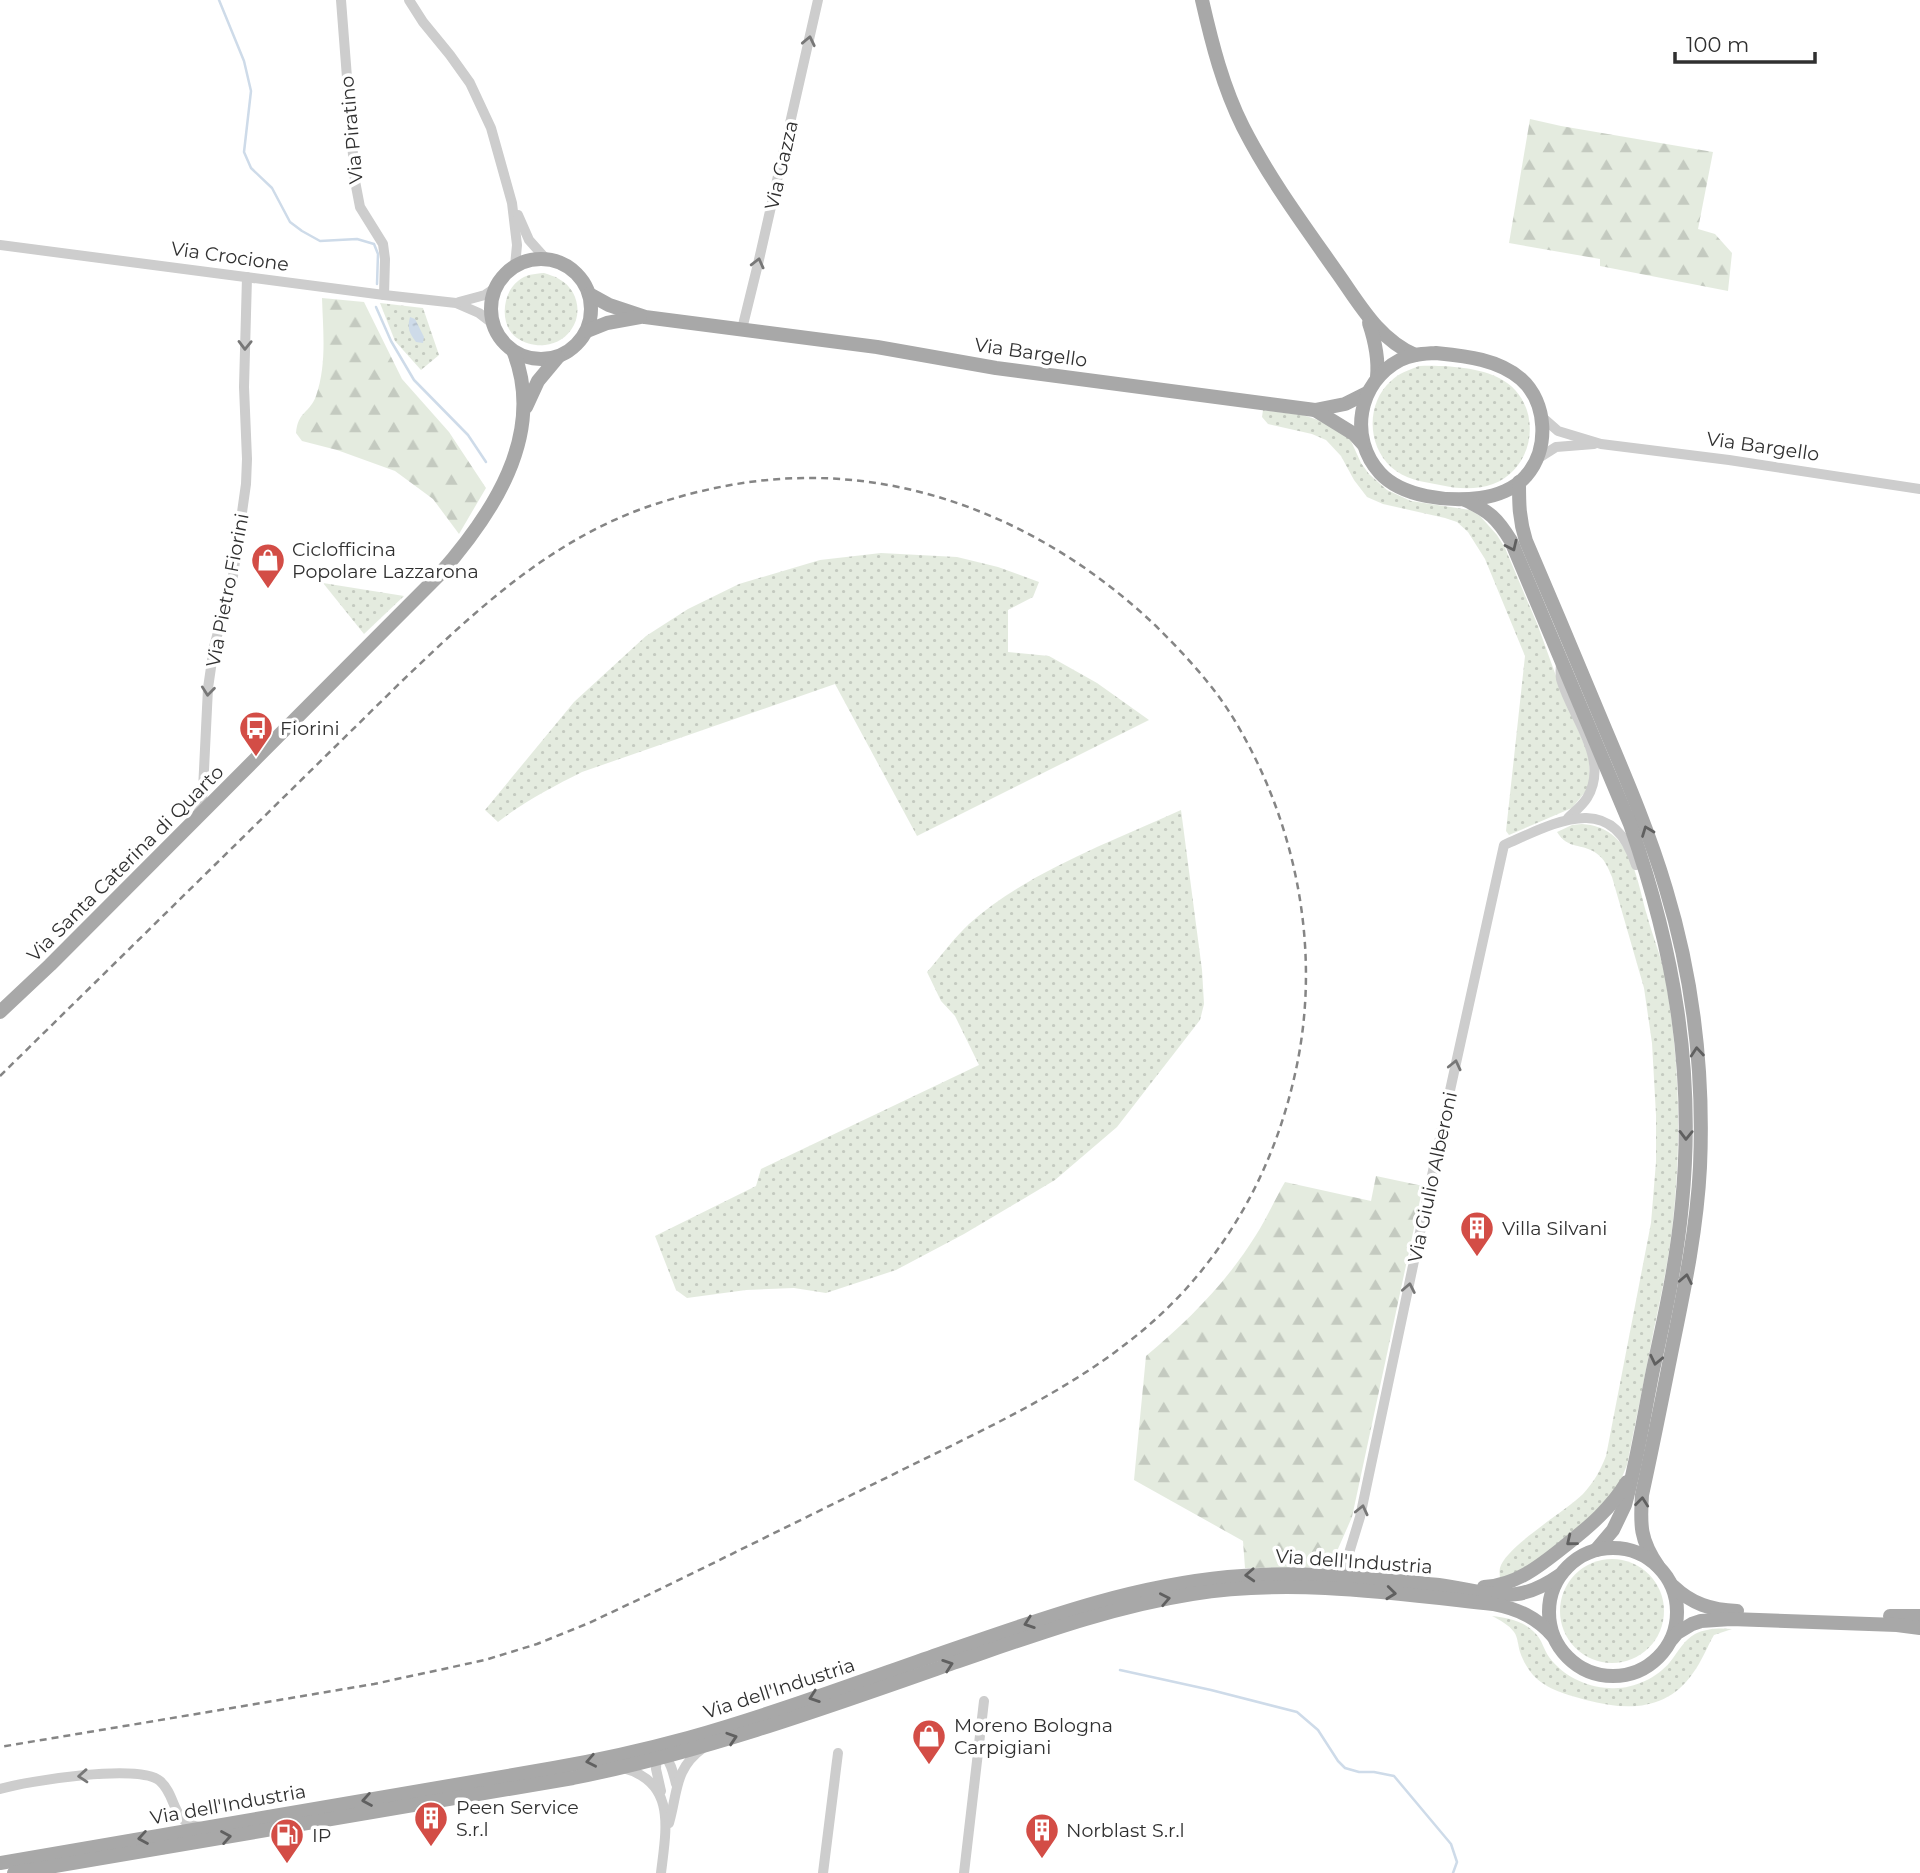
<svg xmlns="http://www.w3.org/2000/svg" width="1920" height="1873" viewBox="0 0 1920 1873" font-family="Montserrat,sans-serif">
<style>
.grass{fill:url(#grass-dots)}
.forest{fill:url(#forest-firs)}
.water{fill:url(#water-ripples)}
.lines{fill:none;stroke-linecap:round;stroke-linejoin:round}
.stream{stroke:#cedbe9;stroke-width:2.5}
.minor{stroke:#cdcdcd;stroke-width:10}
.major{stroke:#a8a8a8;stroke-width:14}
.rail{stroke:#858585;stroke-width:2.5;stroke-dasharray:7 5;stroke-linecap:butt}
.oneway{stroke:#777}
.oneway2{stroke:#606060}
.labels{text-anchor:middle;stroke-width:7;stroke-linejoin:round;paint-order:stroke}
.street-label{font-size:19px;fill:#303030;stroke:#fff}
.poi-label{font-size:19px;fill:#303030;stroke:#fff;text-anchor:start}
</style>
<defs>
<pattern id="grass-dots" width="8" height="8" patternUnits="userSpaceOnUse" patternTransform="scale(1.75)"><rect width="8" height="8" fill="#e4ebdf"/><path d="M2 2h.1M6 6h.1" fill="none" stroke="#c4cac0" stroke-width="1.8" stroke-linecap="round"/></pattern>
<pattern id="forest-firs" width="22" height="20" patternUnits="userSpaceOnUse" patternTransform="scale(1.75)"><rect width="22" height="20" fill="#e4ebdf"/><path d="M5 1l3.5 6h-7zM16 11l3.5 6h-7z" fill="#c4cac0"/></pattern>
<pattern id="water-ripples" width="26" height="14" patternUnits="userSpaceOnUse" patternTransform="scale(1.75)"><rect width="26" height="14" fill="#cedbe9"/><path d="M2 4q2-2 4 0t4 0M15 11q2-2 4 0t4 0" fill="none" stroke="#b1bcc8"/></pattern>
</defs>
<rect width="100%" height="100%" fill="#fff"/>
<g class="grass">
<path d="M 544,273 C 549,275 555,276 559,279 C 578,289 583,314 571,330 C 559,347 535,350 517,338 C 499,326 502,293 518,281 C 526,274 534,274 544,273 Z"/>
<path d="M 380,303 L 423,308 L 439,355 L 421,370 L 395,341 Z"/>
<path d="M 1419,366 C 1442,365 1478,367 1499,378 C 1543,400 1539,466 1493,484 C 1477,490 1457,489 1440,485 C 1423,482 1404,479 1391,467 C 1367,445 1366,403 1391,381 C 1399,373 1409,370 1419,366 Z"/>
<path d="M 1263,410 L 1303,415 L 1318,420 L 1344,433 L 1351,441 L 1361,463 L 1369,474 L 1387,490 L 1411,501 L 1470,510 L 1480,516 L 1497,535 L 1505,548 L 1538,626 L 1556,676 L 1589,756 L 1590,780 L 1586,791 L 1572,808 L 1509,835 L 1506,831 L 1525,656 L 1485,559 L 1468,532 L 1457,522 L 1445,518 L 1383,504 L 1367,497 L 1354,480 L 1341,456 L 1326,440 L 1312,434 L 1268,424 L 1262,417 Z"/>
<path d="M 881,553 L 957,557 L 998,567 L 1039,582 L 1033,597 L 1008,610 L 1008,652 L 1049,656 L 1097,683 L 1149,720 L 917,836 L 835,684 L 582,772 C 552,787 524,802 498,822 L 485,810 L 574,702 L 646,636 L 688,609 L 739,584 L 820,560 Z"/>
<path d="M 323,583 L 404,596 L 364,634 Z"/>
<path d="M 1181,810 L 1202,970 L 1204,1004 L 1200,1020 L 1117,1127 L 1055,1180 L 964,1234 L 896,1270 L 826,1293 L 794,1288 L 746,1290 L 687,1298 L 676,1290 L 655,1236 L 756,1186 L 761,1169 L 979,1065 L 955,1016 L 941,1001 L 927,972 C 941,956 954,938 969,924 C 1027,872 1111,842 1181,810 Z"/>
<path d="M 1582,824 C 1631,827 1636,876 1647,915 C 1652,935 1661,955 1665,976 C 1680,1060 1682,1145 1672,1230 C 1668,1263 1661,1296 1654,1329 C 1645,1375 1636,1420 1627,1465 L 1616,1492 L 1611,1500 L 1536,1565 L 1500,1579 C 1500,1575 1499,1572 1500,1568 C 1505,1547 1566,1511 1583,1494 C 1594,1482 1600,1471 1606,1456 L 1651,1223 L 1656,1162 L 1656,1115 L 1652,1043 L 1644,988 L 1612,877 C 1608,868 1605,859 1596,853 C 1582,843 1568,850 1557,832 L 1572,825 Z"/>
<circle cx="1612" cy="1611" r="52"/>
<path d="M 1492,1616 C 1508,1618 1525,1621 1536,1634 C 1542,1640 1544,1650 1549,1657 C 1563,1676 1586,1687 1609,1688 C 1631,1690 1656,1679 1670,1662 C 1678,1652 1684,1640 1695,1634 C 1707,1628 1720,1628 1732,1629 L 1714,1635 C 1707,1647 1702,1661 1693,1673 C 1667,1711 1627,1711 1586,1700 C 1568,1695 1547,1690 1533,1675 C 1528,1669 1523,1661 1520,1652 C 1518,1646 1518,1637 1514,1632 C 1509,1625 1500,1620 1492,1616 Z"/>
</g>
<g class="forest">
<path d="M 1530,119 L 1561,126 L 1713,152 L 1698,229 L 1715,234 L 1732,253 L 1728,291 L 1600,266 L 1600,259 L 1509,243 Z"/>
<path d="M 322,298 L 364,302 L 402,379 L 449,432 L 486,488 L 459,534 L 433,499 L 395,471 L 337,450 L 302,441 L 296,433 C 298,411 310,413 316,396 C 327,364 323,331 322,298 Z"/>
<path d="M 1376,1176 L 1423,1186 L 1352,1517 L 1330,1567 L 1245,1568 L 1243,1541 L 1134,1480 L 1146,1356 C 1189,1320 1227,1282 1256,1235 C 1267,1218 1275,1199 1285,1182 L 1371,1201 Z"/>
</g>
<path class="water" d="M 410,317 L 415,319 L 424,337 L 423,343 L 416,342 C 409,333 407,328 410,317 Z"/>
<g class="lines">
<g class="stream">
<path d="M 219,0 L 244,61 L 251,91 L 244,152 L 251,168 L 272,188 L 290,222 L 302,231 L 320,241 L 357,239 L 374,244 L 378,254 L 377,284"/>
<path d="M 376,307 L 391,341 L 414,380 L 468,435 L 486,462"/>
<path d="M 1120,1670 L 1211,1690 L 1297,1712 L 1318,1730 L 1338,1761 L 1345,1768 L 1359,1772 L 1374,1772 L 1394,1776 L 1451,1844 L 1457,1862 L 1453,1873"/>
</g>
<g class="minor">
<path d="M 341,0 L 355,181 L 360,207 L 383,244 L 385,259 L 384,295"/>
<path d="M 409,0 L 423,22 L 450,55 L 470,83 L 491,128 L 512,203 L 517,245 L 515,266"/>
<path d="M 518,215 L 529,240 L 546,259"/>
<path d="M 0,245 L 384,295 L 456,303 L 479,313 L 492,323"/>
<path d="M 459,302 L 485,295 L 494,289"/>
<path d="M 742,329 L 758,264 L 818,0"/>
<path d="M 1542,417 L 1558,431 L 1601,444 L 1729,460 L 1920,489"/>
<path d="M 1537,459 L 1556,447 L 1594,444"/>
<path d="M 1561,662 C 1561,667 1560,673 1561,679 C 1571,716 1611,759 1587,798 C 1582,806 1574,812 1568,818"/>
<path d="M 197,815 L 201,807 L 203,790 L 208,688 L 214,647 L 233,576 L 246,484 L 247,459 L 244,387 L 247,277"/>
<path d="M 1342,1576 L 1360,1517 L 1449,1095 L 1504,845 C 1555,823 1612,789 1636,865"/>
<path d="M 662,1751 C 670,1761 673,1771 676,1784"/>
<path d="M 657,1752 L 656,1769 L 661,1791"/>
<path d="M 623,1768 C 677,1782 666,1830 661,1873"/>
<path d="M 0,1789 C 27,1781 140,1763 160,1781 C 178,1797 170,1823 201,1827"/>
<path d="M 669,1823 C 678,1792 674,1769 703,1748"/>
<path d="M 823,1873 L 838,1753"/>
<path d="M 964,1873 L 984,1701"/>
</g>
<g class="major">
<path d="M 1202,0 C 1212,44 1223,87 1243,127 C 1269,178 1303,224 1336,271 C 1359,303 1377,338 1415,355"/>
<circle cx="541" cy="309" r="50"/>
<path d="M 589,294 L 609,305 L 645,317 L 877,347 L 996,368 L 1315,410 L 1345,404 L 1367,393"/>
<path d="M 1369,323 C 1375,341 1379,358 1377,377"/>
<path d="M 587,331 L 607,323 L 640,317"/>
<path d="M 1436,353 C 1465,356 1498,359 1521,379 C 1547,402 1550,449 1526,476 C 1515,489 1496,496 1480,498 C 1448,502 1402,497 1380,473 C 1348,438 1358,382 1400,360 C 1412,354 1423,354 1436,353 Z"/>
<path d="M 526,407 L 538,381 L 558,357"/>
<path d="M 1315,410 L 1354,434 L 1363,444"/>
<path d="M 1519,482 C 1519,504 1519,519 1526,541 C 1553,604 1580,668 1606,731 C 1628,783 1650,835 1666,889 C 1693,978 1704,1074 1700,1167 C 1697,1227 1685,1286 1673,1344 C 1663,1394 1653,1445 1642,1495 C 1640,1525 1640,1540 1658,1566"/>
<path d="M 1465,500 C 1489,511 1497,518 1511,541 L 1630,824 C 1674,950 1695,1070 1682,1204 C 1677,1260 1665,1315 1653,1370 C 1644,1415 1637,1461 1625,1505 L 1613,1530 L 1596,1550"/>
<path d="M 0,1012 L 50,965 L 439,575 C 491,516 546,436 514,353"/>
<circle cx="1613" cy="1612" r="64"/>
<path d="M 1673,1586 C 1692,1604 1711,1610 1737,1611"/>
<path d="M 1484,1587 C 1517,1585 1541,1565 1566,1545 C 1590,1526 1611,1508 1627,1482"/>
<path d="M 1890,1616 L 1920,1616"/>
<path d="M 1672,1639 L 1677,1633 L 1692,1624 L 1701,1621 L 1731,1619 L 1897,1625 L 1920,1628"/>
<path d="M 0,1863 L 554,1768 C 599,1760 644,1750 688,1738 C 773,1714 856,1683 939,1654 C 1036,1621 1125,1587 1228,1577 C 1299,1570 1369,1578 1439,1585 C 1465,1588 1491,1597 1517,1594 C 1533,1592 1547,1584 1560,1575"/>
<path d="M 14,1873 L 573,1778 C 703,1752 828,1707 953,1663 C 1032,1636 1110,1607 1192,1594 C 1292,1578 1393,1593 1493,1604 C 1518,1609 1536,1617 1553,1636"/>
</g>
<path class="rail" d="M 0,1076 L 401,682 C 474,612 547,543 644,508 C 695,490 752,478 807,478 C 939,477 1063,537 1157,627 C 1186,656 1214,686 1235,721 C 1298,826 1322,955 1295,1074 C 1277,1155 1241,1228 1185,1290 C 1109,1373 1005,1419 906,1468 C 819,1511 732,1554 646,1596 L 589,1623 L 537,1644 L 485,1660 L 374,1684 L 0,1747"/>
</g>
<defs><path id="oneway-chevron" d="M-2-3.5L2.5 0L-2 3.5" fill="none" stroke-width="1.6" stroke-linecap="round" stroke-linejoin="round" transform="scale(1.75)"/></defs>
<g class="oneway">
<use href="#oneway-chevron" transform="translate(809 41) rotate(-78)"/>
<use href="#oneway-chevron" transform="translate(758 263) rotate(-76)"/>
<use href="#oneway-chevron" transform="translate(245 345) rotate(91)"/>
<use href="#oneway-chevron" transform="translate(208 691) rotate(96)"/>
<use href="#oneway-chevron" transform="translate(1455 1065) rotate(-77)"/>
<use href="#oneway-chevron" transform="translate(1409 1288) rotate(-79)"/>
<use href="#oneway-chevron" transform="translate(1362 1510) rotate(-77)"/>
<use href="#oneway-chevron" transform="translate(83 1776) rotate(176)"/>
</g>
<g class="oneway2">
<use href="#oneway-chevron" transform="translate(1512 546) rotate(65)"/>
<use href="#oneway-chevron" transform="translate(1647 831) rotate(-111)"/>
<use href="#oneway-chevron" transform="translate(1697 1052) rotate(-95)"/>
<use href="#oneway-chevron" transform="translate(1686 1135) rotate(91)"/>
<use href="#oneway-chevron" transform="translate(1686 1279) rotate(-79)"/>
<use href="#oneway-chevron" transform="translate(1656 1360) rotate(102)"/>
<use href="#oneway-chevron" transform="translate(1642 1502) rotate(-84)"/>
<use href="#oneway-chevron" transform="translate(1571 1541) rotate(141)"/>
<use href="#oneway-chevron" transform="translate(1250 1575) rotate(177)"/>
<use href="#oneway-chevron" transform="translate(1391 1593) rotate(6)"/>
<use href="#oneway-chevron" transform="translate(1165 1599) rotate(-11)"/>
<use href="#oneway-chevron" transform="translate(1029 1623) rotate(161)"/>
<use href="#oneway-chevron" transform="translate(948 1665) rotate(-19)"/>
<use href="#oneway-chevron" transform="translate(814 1697) rotate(161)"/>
<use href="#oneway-chevron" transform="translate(732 1738) rotate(-18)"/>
<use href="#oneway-chevron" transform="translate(591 1761) rotate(169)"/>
<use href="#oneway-chevron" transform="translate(367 1800) rotate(170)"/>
<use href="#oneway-chevron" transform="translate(226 1837) rotate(-10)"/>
<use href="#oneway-chevron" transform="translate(143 1838) rotate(170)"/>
</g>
<defs>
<g id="shop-pin" transform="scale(1.75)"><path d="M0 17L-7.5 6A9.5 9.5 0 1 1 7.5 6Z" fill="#d34d46" stroke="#fff"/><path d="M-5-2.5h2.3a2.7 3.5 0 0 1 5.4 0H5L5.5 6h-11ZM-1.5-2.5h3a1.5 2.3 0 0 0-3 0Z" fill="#fff"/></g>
<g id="bus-pin" transform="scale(1.75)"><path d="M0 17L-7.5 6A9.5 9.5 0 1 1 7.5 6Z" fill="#d34d46" stroke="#fff"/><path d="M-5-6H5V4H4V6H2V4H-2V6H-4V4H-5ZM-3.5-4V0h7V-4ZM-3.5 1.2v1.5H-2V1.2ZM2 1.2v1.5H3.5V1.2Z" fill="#fff"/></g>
<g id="building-pin" transform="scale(1.75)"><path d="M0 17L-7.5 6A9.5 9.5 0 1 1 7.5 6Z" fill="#d34d46" stroke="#fff"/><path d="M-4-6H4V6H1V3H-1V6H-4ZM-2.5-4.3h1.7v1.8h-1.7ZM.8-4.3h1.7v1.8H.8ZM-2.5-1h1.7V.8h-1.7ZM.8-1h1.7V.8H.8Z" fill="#fff"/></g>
<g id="fuel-pin" transform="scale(1.75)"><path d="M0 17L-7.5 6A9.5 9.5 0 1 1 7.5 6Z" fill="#d34d46" stroke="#fff"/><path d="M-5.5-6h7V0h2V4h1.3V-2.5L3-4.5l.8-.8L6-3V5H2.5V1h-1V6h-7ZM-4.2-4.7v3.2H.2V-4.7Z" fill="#fff"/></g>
</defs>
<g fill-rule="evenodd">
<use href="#shop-pin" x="268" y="560"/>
<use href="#bus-pin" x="256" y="728"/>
<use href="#building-pin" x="1477" y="1228"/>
<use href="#shop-pin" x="929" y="1736"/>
<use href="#building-pin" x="431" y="1818"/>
<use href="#building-pin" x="1042" y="1830"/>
<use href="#fuel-pin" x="287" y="1835"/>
</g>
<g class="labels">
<g class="street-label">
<text transform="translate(351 130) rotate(-95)" y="7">Via Piratino</text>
<text transform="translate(781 165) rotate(-77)" y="7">Via Gazza</text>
<text transform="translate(230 256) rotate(8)" y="7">Via Crocione</text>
<text transform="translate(1031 352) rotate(8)" y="7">Via Bargello</text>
<text transform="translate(1763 446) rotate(8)" y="7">Via Bargello</text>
<text transform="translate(227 590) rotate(-79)" y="7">Via Pietro Fiorini</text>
<text transform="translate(125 863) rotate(-45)" y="7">Via Santa Caterina di Quarto</text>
<text transform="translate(1432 1177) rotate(-78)" y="7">Via Giulio Alberoni</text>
<text transform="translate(1354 1561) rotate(4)" y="7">Via dell'Industria</text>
<text transform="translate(779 1688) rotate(-18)" y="7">Via dell'Industria</text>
<text transform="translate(228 1804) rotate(-10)" y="7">Via dell'Industria</text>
</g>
<g class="poi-label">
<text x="292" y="556">Ciclofficina<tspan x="292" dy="22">Popolare Lazzarona</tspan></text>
<text x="280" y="735">Fiorini</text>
<text x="1502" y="1235">Villa Silvani</text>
<text x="954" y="1732">Moreno Bologna<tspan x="954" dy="22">Carpigiani</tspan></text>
<text x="456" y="1814">Peen Service<tspan x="456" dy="22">S.r.l</tspan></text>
<text x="1066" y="1837">Norblast S.r.l</text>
<text x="312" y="1842">IP</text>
</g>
</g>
<path d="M1675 52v10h140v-10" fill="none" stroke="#303030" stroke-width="3.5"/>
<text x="1686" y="52" font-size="21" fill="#303030" stroke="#ffffff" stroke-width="5" paint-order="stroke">100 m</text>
</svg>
